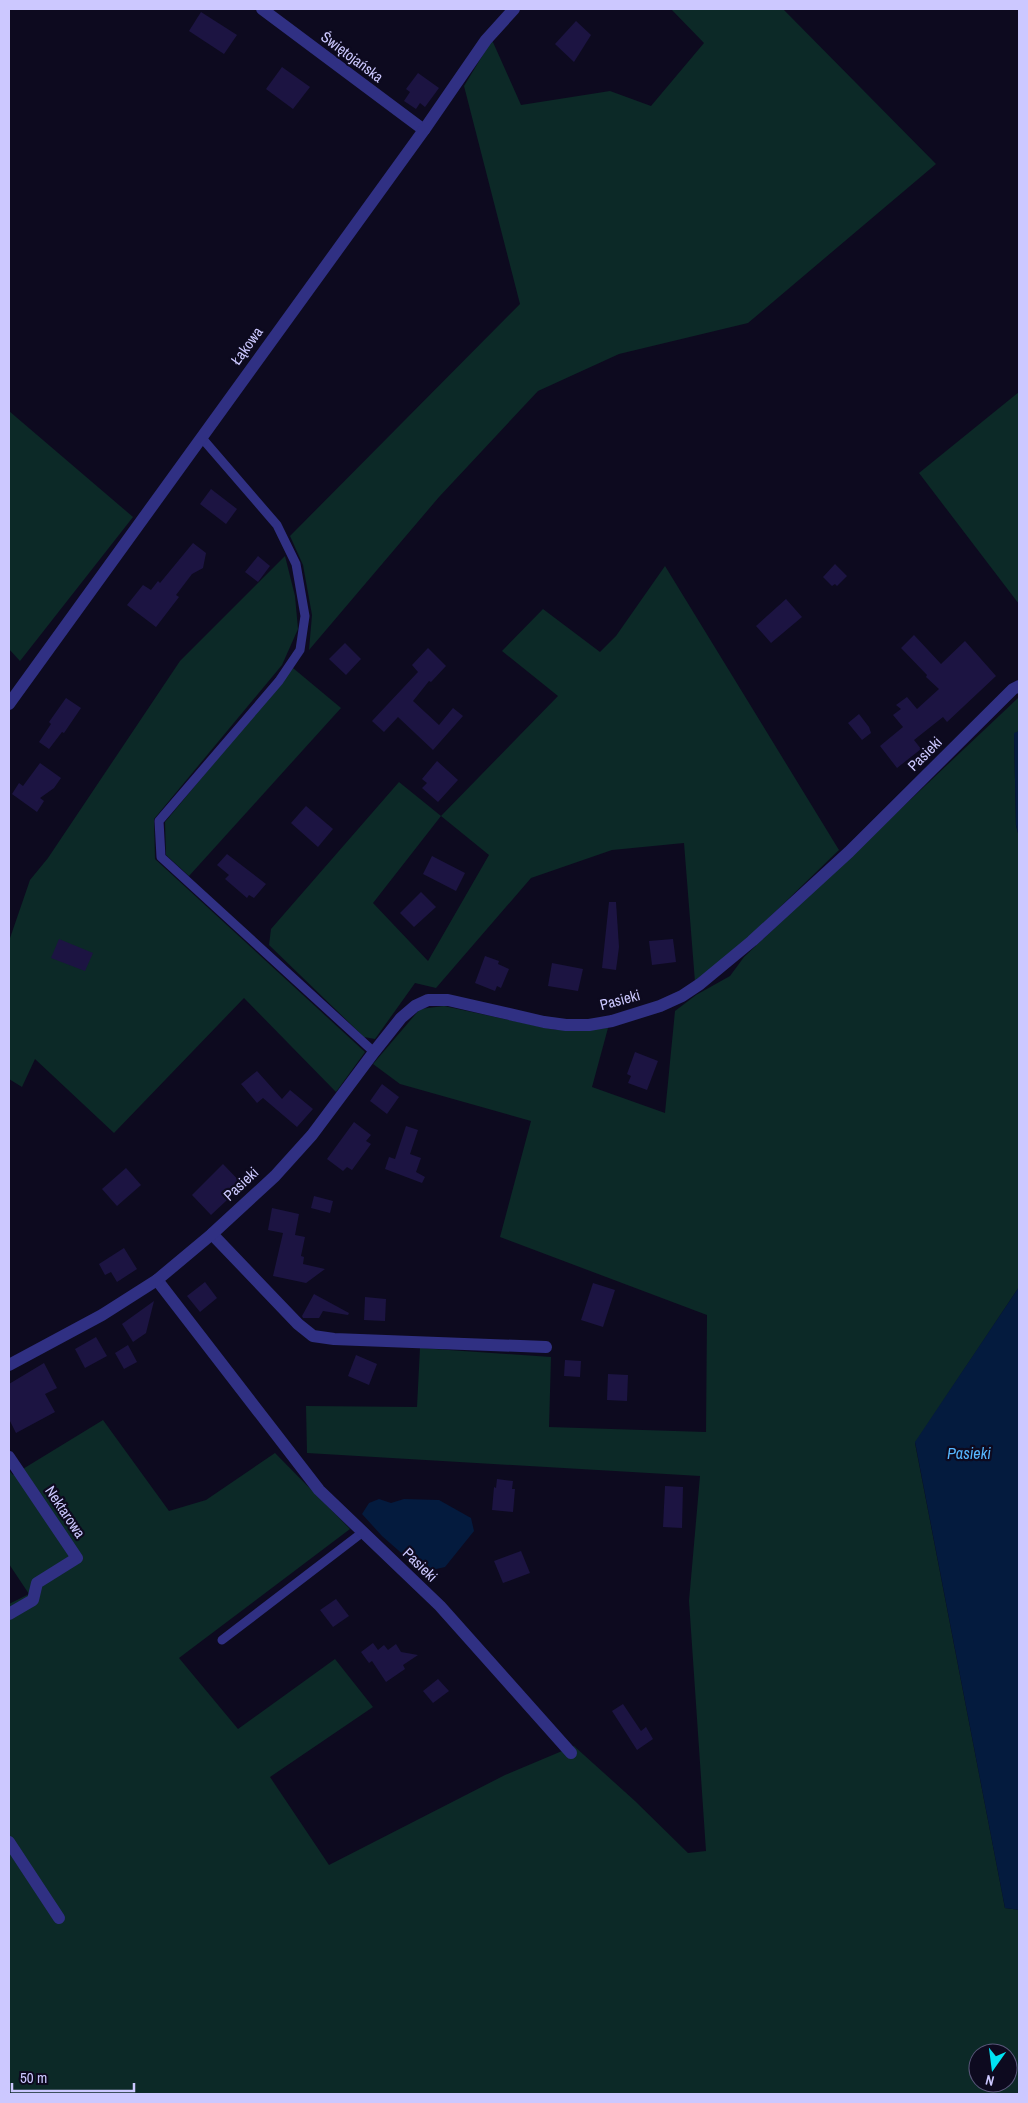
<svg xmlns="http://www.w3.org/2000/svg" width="1028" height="2103" viewBox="0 0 1028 2103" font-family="'Archivo Narrow',sans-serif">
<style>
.green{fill:#0c2927;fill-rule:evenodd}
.water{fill:#041b3e}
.building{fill:#1c1442}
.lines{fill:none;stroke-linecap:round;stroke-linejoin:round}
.lane{stroke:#303083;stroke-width:9}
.street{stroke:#303083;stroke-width:12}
.labels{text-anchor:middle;stroke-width:4.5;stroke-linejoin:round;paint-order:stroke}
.street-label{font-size:15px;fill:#ccc8ff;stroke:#0d0a1f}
.water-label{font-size:16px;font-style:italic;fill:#56b7ff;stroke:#0d0a1f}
</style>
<rect width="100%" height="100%" fill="#0d0a1f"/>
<g class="green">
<path d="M 671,9 L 783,9 L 936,164 L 748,323 L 619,354 L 538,391 L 439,497 L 309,650 L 312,615 L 303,565 L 290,536 L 520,304 L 464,86 L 492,40 L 521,105 L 610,91 L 651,106 L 704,43 Z"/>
<path d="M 1019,392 L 1019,604 L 919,473 Z"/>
<path d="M 9,411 L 133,517 L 20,661 L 9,649 Z"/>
<path d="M 285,556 L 295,596 L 298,629 L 282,665 L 154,819 L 155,859 L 365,1052 L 336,1092 L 244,998 L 114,1133 L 35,1059 L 22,1087 L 9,1079 L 9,941 L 30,880 L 48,858 L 180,661 Z"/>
<path d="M 665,566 L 839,850 L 749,937 L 695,982 L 684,843 L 612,850 L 531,878 L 436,988 L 415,983 L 375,1039 L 364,1037 L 269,945 L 271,929 L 399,782 L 441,816 L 558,696 L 502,651 L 543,609 L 600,652 L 616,636 ZM 441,816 L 489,855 L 428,961 L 373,903 Z"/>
<path d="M 293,668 L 341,708 L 189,876 L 166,855 L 165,822 Z"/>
<path d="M 1019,697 L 1019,731 L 1014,734 L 1016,825 L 1019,837 L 1019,1287 L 915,1443 L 1005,1908 L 1019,1910 L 1019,2094 L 9,2094 L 9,1604 L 29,1594 L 9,1564 L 9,1470 L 13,1475 L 103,1420 L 169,1511 L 206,1500 L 275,1453 L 350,1529 L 179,1658 L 238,1729 L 335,1659 L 373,1707 L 270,1777 L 329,1865 L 505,1775 L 574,1746 L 635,1801 L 688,1853 L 706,1851 L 689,1601 L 700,1476 L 307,1453 L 306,1406 L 417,1407 L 420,1348 L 551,1357 L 549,1427 L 706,1432 L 707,1315 L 500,1237 L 531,1121 L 400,1084 L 373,1064 L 420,1009 L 444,1006 L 556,1030 L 608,1028 L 592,1087 L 665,1113 L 675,1011 L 696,995 L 730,976 L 744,957 ZM 978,2053 L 1008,2053 L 1008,2083 L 978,2083 Z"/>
</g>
<g class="water">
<path d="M 1019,731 L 1019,837 L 1016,825 L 1014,733 Z"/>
<path d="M 1019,1287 L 1019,1910 L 1005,1908 L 915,1442 Z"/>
<path d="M 379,1499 L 391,1503 L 404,1499 L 439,1500 L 471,1518 L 474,1531 L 445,1567 L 423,1572 L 382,1536 L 362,1514 L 369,1503 Z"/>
</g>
<g class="building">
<path d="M 201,12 L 237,35 L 224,54 L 189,31 Z"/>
<path d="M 576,21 L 591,35 L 574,62 L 555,44 Z"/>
<path d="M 282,67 L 310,87 L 293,109 L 266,89 Z"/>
<path d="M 418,73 L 439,88 L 425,107 L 420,103 L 416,109 L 404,101 L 410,92 L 406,89 Z"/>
<path d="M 211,489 L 237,509 L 226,524 L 200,504 Z"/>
<path d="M 193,543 L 206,553 L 203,568 L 192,574 L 176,595 L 179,597 L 156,627 L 127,605 L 143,585 L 151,590 L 158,581 L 160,583 Z"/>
<path d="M 258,556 L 270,566 L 258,582 L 245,572 Z"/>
<path d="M 835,564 L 847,576 L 837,586 L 835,584 L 832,586 L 823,577 Z"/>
<path d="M 786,599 L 802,617 L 771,643 L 756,626 Z"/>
<path d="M 914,635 L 941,664 L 965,641 L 996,676 L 947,722 L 943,717 L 914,740 L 921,749 L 897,768 L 880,746 L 903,727 L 893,715 L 901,709 L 896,705 L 907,697 L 917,709 L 939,689 L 926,677 L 927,675 L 901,648 Z"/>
<path d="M 345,643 L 361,659 L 346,675 L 329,659 Z"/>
<path d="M 428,648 L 446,666 L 431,682 L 429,681 L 413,701 L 439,725 L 453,708 L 463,716 L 433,750 L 398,717 L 384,732 L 372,721 L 418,672 L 412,665 Z"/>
<path d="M 66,698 L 81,708 L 64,733 L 62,732 L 49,749 L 39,742 L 51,724 L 49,722 Z"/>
<path d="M 859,714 L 869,727 L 871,733 L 862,740 L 848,723 Z"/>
<path d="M 437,761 L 458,780 L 438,802 L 422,788 L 427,783 L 422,779 Z"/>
<path d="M 40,763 L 61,778 L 54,788 L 40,798 L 44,801 L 37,812 L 12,794 L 19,783 L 23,786 Z"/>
<path d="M 306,806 L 333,829 L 318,847 L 291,823 Z"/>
<path d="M 227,854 L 266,884 L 254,898 L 249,895 L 247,898 L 225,879 L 229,875 L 217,865 Z"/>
<path d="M 432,856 L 465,873 L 456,891 L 423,874 Z"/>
<path d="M 421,892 L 436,907 L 414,927 L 400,913 Z"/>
<path d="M 609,902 L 616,902 L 619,947 L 616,970 L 602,968 Z"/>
<path d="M 59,939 L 93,953 L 85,971 L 51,958 Z"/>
<path d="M 673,939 L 676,962 L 652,965 L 649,941 Z"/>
<path d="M 485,956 L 499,961 L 498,964 L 509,969 L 501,988 L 497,986 L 495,991 L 475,983 Z"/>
<path d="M 552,963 L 583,969 L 578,991 L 548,986 Z"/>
<path d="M 635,1052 L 658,1061 L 647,1090 L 628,1083 L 631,1076 L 627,1074 Z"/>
<path d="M 257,1071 L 282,1099 L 290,1090 L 313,1109 L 297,1127 L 263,1098 L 257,1103 L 241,1084 Z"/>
<path d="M 382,1084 L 399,1097 L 387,1114 L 370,1101 Z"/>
<path d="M 354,1122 L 371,1135 L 366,1141 L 371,1144 L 352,1170 L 347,1167 L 343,1171 L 327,1159 Z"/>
<path d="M 406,1126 L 418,1130 L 410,1154 L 421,1158 L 416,1172 L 425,1177 L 422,1183 L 385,1169 L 389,1157 L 395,1159 Z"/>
<path d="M 223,1164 L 243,1185 L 211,1215 L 192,1195 Z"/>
<path d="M 126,1168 L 141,1185 L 117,1206 L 102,1189 Z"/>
<path d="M 314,1196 L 333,1201 L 330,1213 L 311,1208 Z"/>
<path d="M 272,1208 L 299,1214 L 295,1235 L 305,1237 L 301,1256 L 304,1257 L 303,1264 L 325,1269 L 306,1283 L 273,1276 L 283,1233 L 268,1230 Z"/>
<path d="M 124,1248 L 137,1269 L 117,1282 L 111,1272 L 105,1275 L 99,1264 Z"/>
<path d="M 205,1282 L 217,1298 L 200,1312 L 187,1296 Z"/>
<path d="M 593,1283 L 615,1290 L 603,1327 L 581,1320 Z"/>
<path d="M 314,1294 L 349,1313 L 348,1315 L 323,1311 L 319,1318 L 303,1318 L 302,1316 Z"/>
<path d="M 365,1297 L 386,1299 L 385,1321 L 364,1320 Z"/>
<path d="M 154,1301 L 146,1333 L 133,1342 L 122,1324 Z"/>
<path d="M 96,1337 L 107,1356 L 85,1368 L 75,1349 Z"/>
<path d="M 128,1345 L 137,1362 L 124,1369 L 115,1353 Z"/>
<path d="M 356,1355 L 377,1364 L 369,1385 L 348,1376 Z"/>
<path d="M 565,1360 L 581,1361 L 580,1377 L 564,1376 Z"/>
<path d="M 44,1363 L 57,1388 L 45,1394 L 55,1412 L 16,1433 L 9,1419 L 9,1384 Z"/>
<path d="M 608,1374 L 628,1375 L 627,1401 L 607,1400 Z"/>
<path d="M 497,1479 L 513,1481 L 512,1489 L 515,1489 L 513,1512 L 492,1510 L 494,1487 L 496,1488 Z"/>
<path d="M 665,1486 L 683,1487 L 682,1528 L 663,1527 Z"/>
<path d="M 521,1551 L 530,1573 L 503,1583 L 494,1561 Z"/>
<path d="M 336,1599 L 349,1616 L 333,1627 L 320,1610 Z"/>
<path d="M 373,1643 L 378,1650 L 384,1645 L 388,1650 L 396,1644 L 401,1652 L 418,1655 L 403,1665 L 405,1669 L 386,1682 L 372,1661 L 369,1663 L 361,1652 Z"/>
<path d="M 438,1679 L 449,1691 L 433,1703 L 423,1691 Z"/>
<path d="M 623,1704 L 641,1731 L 646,1727 L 653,1739 L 637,1750 L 612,1711 Z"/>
</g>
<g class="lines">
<g class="lane">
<path d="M 201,437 L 277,525 L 296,564 L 305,616 L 300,650 L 279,681 L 159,821 L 161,857 L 374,1052"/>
<path d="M 222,1640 L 363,1532"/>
</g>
<g class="street">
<path d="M 262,9 L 424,130"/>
<path d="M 9,704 L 424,130 L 486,40 L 514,9"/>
<path d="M 212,1234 L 298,1324 L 313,1336 L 334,1339 L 546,1347"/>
<path d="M 157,1280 L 319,1490 L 440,1606 L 571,1753"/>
<path d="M 9,1365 L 102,1315 L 157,1280 L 212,1234 L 275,1176 L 312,1135 L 374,1052 L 401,1018 L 415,1006 L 428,1000 L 448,1000 L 544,1022 L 566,1025 L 589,1025 L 612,1021 L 660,1006 L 682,996 L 700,984 L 752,941 L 849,852 L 1013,689 L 1019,686"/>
<path d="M 9,1457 L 77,1558 L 37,1583 L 33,1600 L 9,1614"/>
<path d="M 9,1842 L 59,1918"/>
</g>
</g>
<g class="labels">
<g class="street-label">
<text transform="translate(352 57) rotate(37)" y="5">Świętojańska</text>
<text transform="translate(247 346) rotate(-54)" y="5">Łąkowa</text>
<text transform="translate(925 754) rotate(-45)" y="5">Pasieki</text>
<text transform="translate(620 1000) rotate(-15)" y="5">Pasieki</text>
<text transform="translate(241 1184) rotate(-43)" y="5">Pasieki</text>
<text transform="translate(65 1512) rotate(56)" y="5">Nektarowa</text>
<text transform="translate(420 1565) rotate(44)" y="5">Pasieki</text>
</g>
<g class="water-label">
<text x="969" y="1459">Pasieki</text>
</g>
</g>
<rect width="1028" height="2103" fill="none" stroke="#ccc8ff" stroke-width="20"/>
<g transform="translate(993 2068) rotate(194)"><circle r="24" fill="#0d0a1f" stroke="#595679"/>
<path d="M0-4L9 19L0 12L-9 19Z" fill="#00e3f3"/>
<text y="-8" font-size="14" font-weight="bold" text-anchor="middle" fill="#ccc8ff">N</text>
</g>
<path d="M12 2083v8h122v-8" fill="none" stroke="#ccc8ff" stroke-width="2.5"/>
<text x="20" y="2083" font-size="15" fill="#ccc8ff" stroke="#0d0a1f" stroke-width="4" paint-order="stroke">50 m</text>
</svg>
